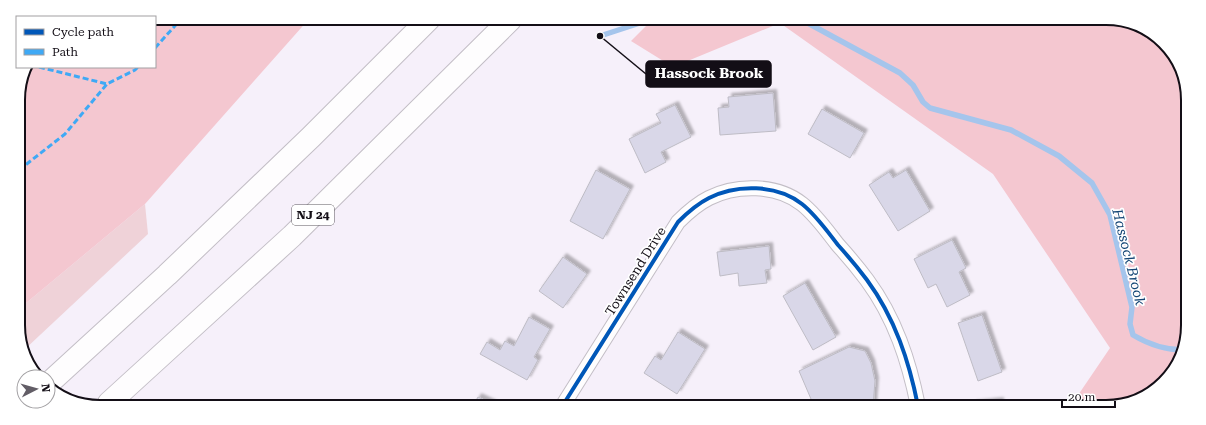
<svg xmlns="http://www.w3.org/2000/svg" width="1206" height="425" viewBox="0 0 1206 425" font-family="'Roboto Serif',serif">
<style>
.green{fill:#efd2d8}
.forest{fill:#f4c7d0}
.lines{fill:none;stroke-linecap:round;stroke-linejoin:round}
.stream{stroke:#a5c5ec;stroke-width:5.5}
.building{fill:#d9d7e8;stroke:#bebcc5;filter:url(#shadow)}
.street-casing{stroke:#c3bec6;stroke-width:16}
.highway-casing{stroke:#c3bec6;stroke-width:24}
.street{stroke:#fefdfe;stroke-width:14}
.highway{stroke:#fefdfe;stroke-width:22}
.quiet{stroke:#3fa9f5;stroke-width:3;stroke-dasharray:6 3;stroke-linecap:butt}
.cycleway-casing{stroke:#fff;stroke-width:6}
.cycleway{stroke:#0057b8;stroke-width:4}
.labels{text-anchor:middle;stroke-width:3.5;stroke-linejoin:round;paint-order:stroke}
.shield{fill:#fff;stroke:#5a565c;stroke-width:1}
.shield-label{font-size:12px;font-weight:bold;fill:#130e16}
.street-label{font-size:13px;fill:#130e16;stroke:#fff}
.water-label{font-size:14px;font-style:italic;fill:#144575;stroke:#fff}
.rim{fill:none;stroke:#130e16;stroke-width:2}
.leader{fill:none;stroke:#130e16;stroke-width:1.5}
.callout-dot{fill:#130e16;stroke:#fff;stroke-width:1.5}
.callout{fill:#130e16;stroke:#130e16;stroke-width:1.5}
.callout-label{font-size:14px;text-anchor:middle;font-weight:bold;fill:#fff}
</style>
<defs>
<filter id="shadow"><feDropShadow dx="3.5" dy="-3.5" stdDeviation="1" flood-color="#0004"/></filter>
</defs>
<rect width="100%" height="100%" fill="#f6f0fa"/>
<path class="green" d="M 145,204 L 148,234 L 24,350 L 20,341 L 19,309 Z"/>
<g class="forest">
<path d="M 155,18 L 309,19 L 145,204 L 19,309 L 18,94 L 26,67 L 155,67 Z"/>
<path d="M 652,20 L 1132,22 L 1168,46 L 1187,89 L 1184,351 L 1156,390 L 1111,407 L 1070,407 L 1110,348 L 993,174 L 780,23 L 673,67 L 631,41 Z"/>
</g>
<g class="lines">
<g class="stream">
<path d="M 804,21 L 900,73 L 913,85 L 923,102 L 930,108 L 1011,130 L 1059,156 L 1092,183 L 1110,215 L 1132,307 L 1130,324 L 1133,335 C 1148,344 1165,350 1184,350"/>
<path d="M 600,36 L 649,20"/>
</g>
</g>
<g class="building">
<path d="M 773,93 L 776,131 L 720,135 L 718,108 L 729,107 L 728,97 Z"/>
<path d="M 675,105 L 691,137 L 661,152 L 666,162 L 645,173 L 629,139 L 661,123 L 656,114 Z"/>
<path d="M 822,109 L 864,133 L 850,158 L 808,134 Z"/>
<path d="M 596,170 L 630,189 L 603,239 L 570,221 Z"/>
<path d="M 906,170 L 930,211 L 898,231 L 869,185 L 889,172 L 893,178 Z"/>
<path d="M 952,240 L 966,268 L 959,272 L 970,295 L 947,307 L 936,284 L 928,288 L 914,259 Z"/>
<path d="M 769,246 L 771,269 L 765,270 L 767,283 L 739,286 L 738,273 L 720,276 L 717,252 Z"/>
<path d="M 563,257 L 587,274 L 563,308 L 539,291 Z"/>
<path d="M 805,283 L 836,337 L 813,350 L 783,296 Z"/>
<path d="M 982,315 L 1002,372 L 978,381 L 958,323 Z"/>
<path d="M 529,317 L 550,329 L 534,357 L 538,360 L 527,380 L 480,354 L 487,342 L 500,350 L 505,341 L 514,346 Z"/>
<path d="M 678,332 L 705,349 L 677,394 L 644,373 L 655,356 L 661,360 Z"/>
<path d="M 849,347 L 865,351 L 871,363 L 875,381 L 873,406 L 814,406 L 799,371 Z"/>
<path d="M 478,397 L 493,404 L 474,404 Z"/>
<path d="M 1000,401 L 1000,406 L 973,406 L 973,404 Z"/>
</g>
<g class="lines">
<g class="street-casing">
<path id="street" d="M 563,405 L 678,222 C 688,212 697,204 709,198 C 736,184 777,184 802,204 C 816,215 827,231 838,245 C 848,256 858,268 867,280 C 895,318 909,361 918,406"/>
</g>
<g class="highway-casing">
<g id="highway">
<path d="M 48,384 L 167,275 L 311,137 L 429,19"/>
<path d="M 109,403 L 292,236 L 510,20"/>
</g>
</g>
<use href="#street" class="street"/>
<use href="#highway" class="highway"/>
<g class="quiet">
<path d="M 155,48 L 182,18"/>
<path d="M 39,67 L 107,84 L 135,70 L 138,67"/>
<path d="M 19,170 L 65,134 L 107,84"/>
</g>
<g class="cycleway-casing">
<path id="cycleway" d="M 563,405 L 678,222 C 688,212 697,204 709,198 C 736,184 777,184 802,204 C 816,215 827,231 838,245 C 848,256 858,268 867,280 C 895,318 909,361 918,406"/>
</g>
<use href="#cycleway" class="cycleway"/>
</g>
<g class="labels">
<rect class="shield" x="292" y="205" width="42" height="20" rx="3"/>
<g class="shield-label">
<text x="313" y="219">NJ 24</text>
</g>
<g class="street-label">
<text transform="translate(635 271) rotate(-58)" y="5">Townsend Drive</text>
</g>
<g class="water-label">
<text transform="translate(1129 257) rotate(76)" y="5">Hassock Brook</text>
</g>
</g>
<path d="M0 0H1206V425H0ZM100 25H1106A75 75 0 0 1 1181 100V325A75 75 0 0 1 1106 400H100A75 75 0 0 1 25 325V100A75 75 0 0 1 100 25Z" fill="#fff" fill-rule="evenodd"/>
<path class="rim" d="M100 25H1106A75 75 0 0 1 1181 100V325A75 75 0 0 1 1106 400H100A75 75 0 0 1 25 325V100A75 75 0 0 1 100 25Z"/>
<path class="leader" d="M600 36L646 74"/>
<circle class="callout-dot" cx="600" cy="36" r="4"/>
<rect class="callout" x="646" y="61" width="125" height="26" rx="4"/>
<g class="callout-label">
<text x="709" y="78">Hassock Brook</text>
</g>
<rect x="16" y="16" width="140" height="52" fill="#ffffff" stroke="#a19fa2"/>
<rect x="24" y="29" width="20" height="6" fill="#0057b8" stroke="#a19fa2"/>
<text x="52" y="36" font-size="12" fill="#130e16">Cycle path</text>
<rect x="24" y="49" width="20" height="6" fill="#3fa9f5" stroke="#a19fa2"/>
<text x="52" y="56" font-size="12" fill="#130e16">Path</text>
<g transform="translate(36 389) rotate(84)"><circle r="19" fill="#ffffff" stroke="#a19fa2"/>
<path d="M0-3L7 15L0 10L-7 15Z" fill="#625d66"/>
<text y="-6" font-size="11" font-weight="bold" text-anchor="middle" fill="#130e16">N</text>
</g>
<path d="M1062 401v6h53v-6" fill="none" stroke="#130e16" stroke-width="2"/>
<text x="1068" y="401" font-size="12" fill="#130e16" stroke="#ffffff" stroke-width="3" paint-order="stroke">20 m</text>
</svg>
